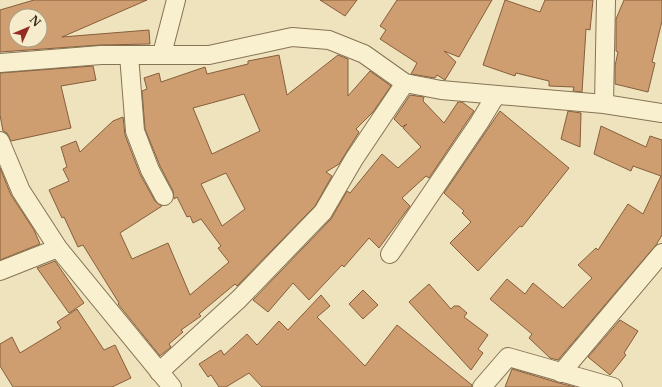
<svg xmlns="http://www.w3.org/2000/svg" width="662" height="387" viewBox="0 0 662 387" font-family="'Libre Baskerville',serif">
<style>
.building{fill:#ce9e71;stroke:#865e3b;fill-rule:evenodd}
.lines{fill:none;stroke-linecap:round;stroke-linejoin:round}
.minor-casing{stroke:#867356;stroke-width:20}
.minor{stroke:#f9f0cf;stroke-width:18}
</style>
<rect width="100%" height="100%" fill="#eee3bc"/>
<g class="building">
<path d="M 34,0 L 147,0 L 62,37 L 149,30 L 150,44 L 100,45 L 0,52 L 0,10 ZM 16,16 L 40,16 L 40,40 L 16,40 Z"/>
<path d="M 320,0 L 357,0 L 345,16 Z"/>
<path d="M 397,0 L 492,0 L 459,57 L 444,51 L 456,62 L 445,80 L 437,75 L 435,78 L 411,74 L 417,63 L 380,39 L 386,30 L 380,26 Z"/>
<path d="M 505,0 L 540,12 L 545,0 L 593,0 L 590,30 L 586,29 L 582,92 L 573,91 L 574,87 L 549,86 L 549,81 L 516,73 L 515,76 L 483,65 Z"/>
<path d="M 624,0 L 662,0 L 662,21 L 652,62 L 655,63 L 648,92 L 615,84 L 615,66 L 618,52 L 616,51 L 616,19 Z"/>
<path d="M 279,55 L 287,95 L 338,55 L 348,59 L 348,96 L 370,71 L 391,86 L 373,112 L 356,129 L 359,132 L 339,164 L 326,172 L 332,176 L 315,206 L 237,286 L 235,284 L 199,314 L 201,316 L 181,330 L 183,332 L 169,344 L 171,347 L 160,356 L 118,304 L 119,303 L 83,245 L 78,247 L 64,217 L 62,218 L 49,190 L 69,181 L 63,169 L 67,167 L 61,147 L 76,141 L 80,152 L 113,121 L 123,117 L 125,135 L 140,174 L 155,201 L 162,206 L 120,233 L 132,259 L 168,243 L 190,295 L 229,262 L 218,248 L 221,246 L 201,219 L 193,223 L 190,216 L 187,217 L 177,197 L 174,199 L 173,191 L 160,166 L 145,129 L 142,91 L 147,89 L 144,78 L 159,73 L 161,82 L 205,67 L 207,74 L 248,64 L 248,61 ZM 244,94 L 260,131 L 212,154 L 193,108 ZM 226,173 L 245,209 L 222,226 L 201,184 Z"/>
<path d="M 93,66 L 96,80 L 61,86 L 71,128 L 11,141 L 7,133 L 3,131 L 0,115 L 0,73 Z"/>
<path d="M 410,95 L 424,97 L 423,101 L 444,123 L 458,102 L 462,102 L 474,111 L 429,178 L 426,176 L 402,198 L 410,206 L 379,248 L 369,238 L 344,267 L 342,265 L 309,300 L 293,283 L 268,312 L 253,300 L 331,219 L 347,191 L 350,193 L 382,154 L 398,168 L 421,147 L 403,128 L 407,124 L 402,127 L 394,119 Z"/>
<path d="M 500,111 L 569,168 L 522,227 L 520,226 L 478,271 L 450,243 L 471,222 L 462,213 L 464,211 L 444,193 Z"/>
<path d="M 568,111 L 581,113 L 580,147 L 561,139 Z"/>
<path d="M 601,126 L 646,147 L 650,136 L 662,140 L 662,235 L 656,245 L 558,360 L 550,358 L 529,338 L 532,334 L 490,299 L 507,279 L 525,294 L 533,283 L 563,308 L 592,278 L 578,265 L 596,248 L 598,250 L 628,204 L 643,214 L 661,176 L 633,166 L 631,171 L 594,154 Z"/>
<path d="M 0,168 L 11,195 L 34,230 L 40,244 L 0,260 Z"/>
<path d="M 55,261 L 84,303 L 69,313 L 37,268 Z"/>
<path d="M 429,284 L 451,309 L 454,306 L 459,306 L 467,313 L 464,317 L 488,335 L 478,349 L 483,353 L 471,370 L 409,302 Z"/>
<path d="M 363,290 L 378,305 L 363,319 L 349,304 Z"/>
<path d="M 321,295 L 330,306 L 317,317 L 365,366 L 397,325 L 472,385 L 472,387 L 262,387 L 249,373 L 226,387 L 219,387 L 211,375 L 208,377 L 199,364 L 221,350 L 224,355 L 247,334 L 257,345 L 279,321 L 288,330 Z"/>
<path d="M 77,309 L 104,350 L 115,345 L 131,378 L 112,387 L 13,387 L 0,366 L 0,344 L 12,337 L 20,353 L 61,328 L 57,322 Z"/>
<path d="M 620,320 L 638,331 L 624,353 L 626,355 L 610,375 L 588,357 Z"/>
<path d="M 512,369 L 559,383 L 575,387 L 505,387 Z"/>
</g>
<g class="lines">
<g class="minor-casing">
<g id="minor">
<path d="M 162,54 L 176,0"/>
<path d="M 129,55 L 135,131 L 150,170 L 164,196"/>
<path d="M 0,63 L 101,55 L 209,55 L 292,37 L 329,40 L 364,54 L 405,83 L 441,90 L 604,104 L 662,113"/>
<path d="M 604,104 L 606,0"/>
<path d="M 0,141 L 21,191 L 58,248 L 172,387"/>
<path d="M 390,254 L 479,123 L 496,95"/>
<path d="M 0,271 L 58,248"/>
<path d="M 159,372 L 239,299 L 323,212 L 354,159 L 405,83"/>
<path d="M 561,373 L 662,253"/>
<path d="M 482,387 L 508,357 L 613,387"/>
</g>
</g>
<use href="#minor" class="minor"/>
</g>
<g transform="translate(28 28) rotate(46)"><circle r="19" fill="#f6eccc" stroke="#a99e85"/>
<path d="M0-3L7 15L0 10L-7 15Z" fill="#962b25"/>
<text y="-6" font-size="11" font-weight="bold" text-anchor="middle" fill="#35291b">N</text>
</g>
</svg>
